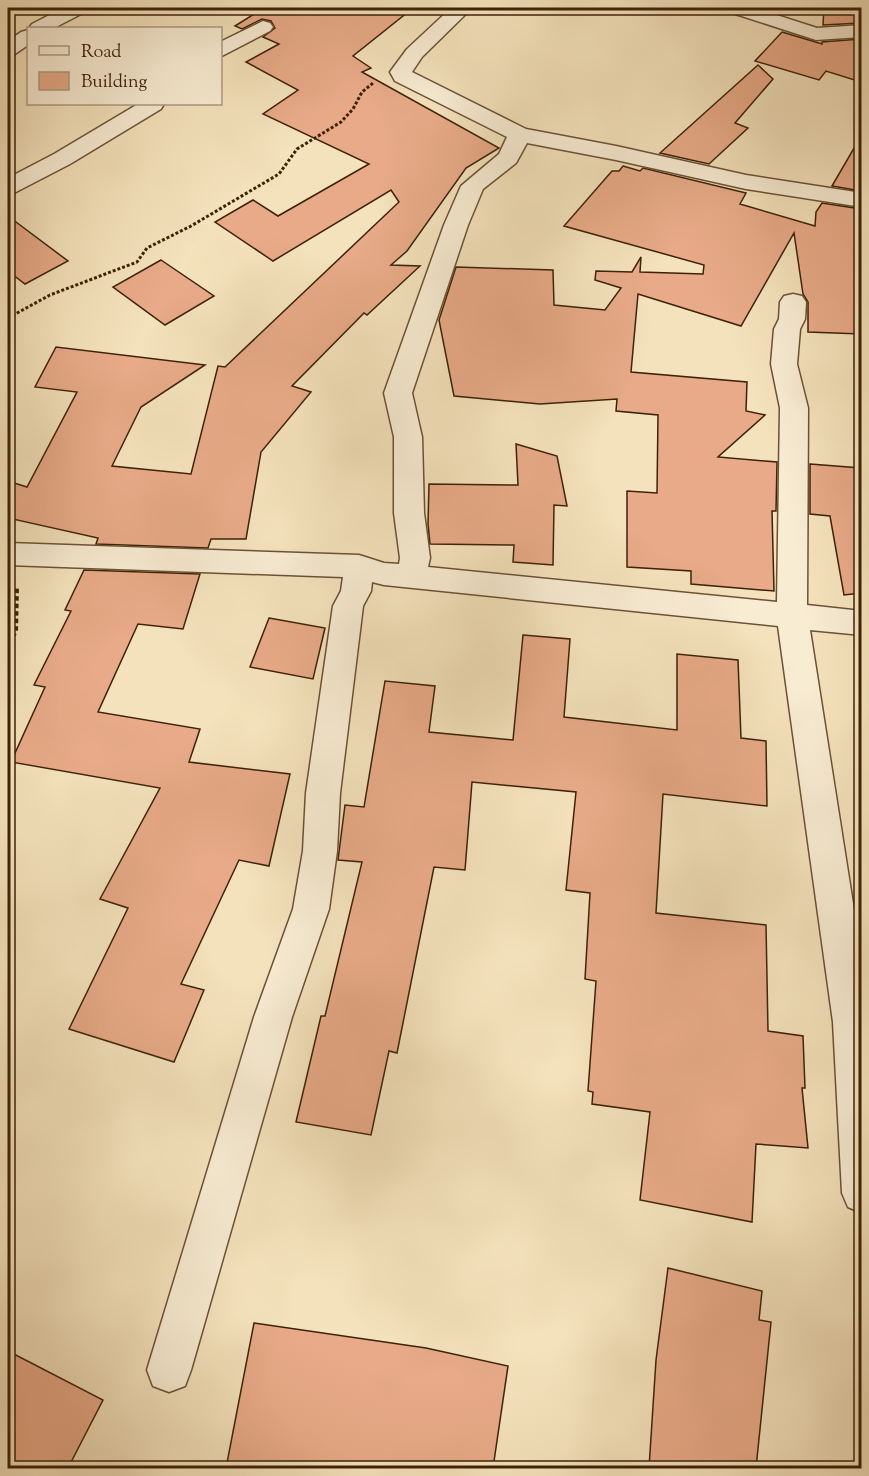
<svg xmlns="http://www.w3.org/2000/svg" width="869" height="1476" viewBox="0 0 869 1476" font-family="'Sorts Mill Goudy',serif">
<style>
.building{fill:#e8aa88;stroke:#3d2207;stroke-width:1.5}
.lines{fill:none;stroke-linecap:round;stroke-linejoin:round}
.street-casing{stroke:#6b5234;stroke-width:3}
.path-far1{stroke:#3d2207;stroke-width:3;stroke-dasharray:3 2;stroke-linecap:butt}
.path{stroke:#3d2207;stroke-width:4;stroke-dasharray:4.5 3;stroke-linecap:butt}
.street{fill:#f8ecd3;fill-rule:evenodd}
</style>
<rect width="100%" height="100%" fill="#f4e2bc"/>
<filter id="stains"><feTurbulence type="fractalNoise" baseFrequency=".00333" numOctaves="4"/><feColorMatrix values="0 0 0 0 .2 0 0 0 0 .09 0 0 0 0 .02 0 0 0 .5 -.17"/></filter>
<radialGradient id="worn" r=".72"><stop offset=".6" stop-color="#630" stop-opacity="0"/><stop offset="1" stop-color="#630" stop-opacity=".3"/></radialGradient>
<g class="building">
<path d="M 264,8 L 413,8 L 353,56 L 371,68 L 362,72 L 499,148 L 466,168 L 407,251 L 391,265 L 420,266 L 367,315 L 364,313 L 292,386 L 311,392 L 261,452 L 246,539 L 211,539 L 208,548 L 96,544 L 98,538 L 8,518 L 8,481 L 27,487 L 77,392 L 35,387 L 56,347 L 205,365 L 141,407 L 112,466 L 191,474 L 218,366 L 225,367 L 399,202 L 391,190 L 273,261 L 215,222 L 253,200 L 278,216 L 369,164 L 263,114 L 298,90 L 246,62 L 279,44 L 263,37 L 275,28 L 271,21 L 262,19 L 242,29 L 235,26 Z"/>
<path d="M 824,8 L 861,8 L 861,23 L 823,25 Z"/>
<path d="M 782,32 L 822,44 L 822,42 L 861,39 L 861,82 L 826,71 L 819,80 L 755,61 Z"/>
<path d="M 758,65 L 773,79 L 735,123 L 748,128 L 709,164 L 660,153 Z"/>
<path d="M 861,136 L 861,191 L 832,186 Z"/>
<path d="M 623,166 L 640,171 L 643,168 L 746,193 L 740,204 L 815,226 L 816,212 L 822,203 L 861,209 L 861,334 L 808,332 L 808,302 L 803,294 L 794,233 L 741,326 L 638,294 L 631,372 L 747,382 L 746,411 L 765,415 L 718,457 L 777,462 L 776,511 L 772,511 L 774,591 L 691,584 L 691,571 L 627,567 L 627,491 L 657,493 L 658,415 L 616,411 L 617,399 L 540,404 L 454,396 L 439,320 L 456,267 L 553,270 L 554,305 L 605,310 L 621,288 L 595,280 L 596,271 L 632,272 L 641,257 L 640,272 L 703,274 L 704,265 L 564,226 L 612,171 L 619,171 Z"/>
<path d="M 8,216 L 68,261 L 25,284 L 8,271 Z"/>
<path d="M 161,260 L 214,296 L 165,325 L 113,287 Z"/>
<path d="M 516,444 L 557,456 L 567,506 L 554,505 L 553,565 L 513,562 L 514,545 L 430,544 L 428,524 L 429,484 L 518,485 Z"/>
<path d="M 810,464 L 861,468 L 861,593 L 844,595 L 830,516 L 810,514 Z"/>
<path d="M 84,570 L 200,574 L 183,629 L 138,624 L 98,712 L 200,729 L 189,762 L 290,774 L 269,866 L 239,860 L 181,984 L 204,990 L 174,1062 L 69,1029 L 128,908 L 100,899 L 160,788 L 11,762 L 45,687 L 34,685 L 71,611 L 65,610 Z"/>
<path d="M 269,618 L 325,628 L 313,679 L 250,667 Z"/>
<path d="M 523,635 L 570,639 L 564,717 L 677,730 L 677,654 L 738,660 L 741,738 L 766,741 L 767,806 L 663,794 L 656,913 L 766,925 L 768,1031 L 803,1036 L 805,1088 L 802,1088 L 808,1148 L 756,1144 L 752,1222 L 640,1200 L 650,1112 L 592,1104 L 593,1092 L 588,1091 L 596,981 L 585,979 L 590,893 L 566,890 L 576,792 L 472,782 L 465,870 L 434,867 L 397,1053 L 389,1051 L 371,1135 L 296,1122 L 321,1016 L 325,1016 L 362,862 L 338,860 L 345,805 L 364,807 L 385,681 L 435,686 L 429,732 L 513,740 Z"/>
<path d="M 668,1268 L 762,1291 L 759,1320 L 771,1322 L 756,1468 L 649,1468 L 656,1360 Z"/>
<path d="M 254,1323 L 426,1348 L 508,1366 L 493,1468 L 226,1468 Z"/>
<path d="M 8,1351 L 103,1400 L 68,1468 L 8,1468 Z"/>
</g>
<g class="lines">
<g class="street-casing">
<g id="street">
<path d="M 63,8 L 88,8 L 85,12 L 54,28 L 29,28 L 32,24 Z"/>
<path d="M 451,8 L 472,8 L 422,57 L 412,72 L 526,129 L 616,146 L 746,175 L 862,193 L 862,207 L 746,189 L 616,160 L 527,143 L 516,163 L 483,189 L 468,225 L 412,393 L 422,437 L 424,513 L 430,558 L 428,567 L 777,602 L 780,408 L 771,364 L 774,329 L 779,319 L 780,302 L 784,296 L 793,294 L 802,296 L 806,302 L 805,319 L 800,329 L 797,364 L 808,408 L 807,605 L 862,611 L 862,635 L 810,630 L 862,961 L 862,1213 L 848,1207 L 842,1193 L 833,1022 L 778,626 L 384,585 L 372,582 L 371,591 L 363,606 L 340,793 L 337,851 L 329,909 L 292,1017 L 191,1370 L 185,1386 L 169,1392 L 153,1386 L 147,1370 L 254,1017 L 293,909 L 303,851 L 306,793 L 333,606 L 341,591 L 343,577 L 8,565 L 8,543 L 359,555 L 384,563 L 399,564 L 400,558 L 394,513 L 394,437 L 384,393 L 444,225 L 461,186 L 499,154 L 507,137 L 395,81 L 390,72 L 407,49 Z"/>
<path d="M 726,8 L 755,8 L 817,28 L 862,25 L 862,37 L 816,40 L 729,12 Z"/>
<path d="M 263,21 L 270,23 L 273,27 L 270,31 L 220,57 L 220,42 Z"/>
<path d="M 28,30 L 28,45 L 15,54 L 8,56 L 8,41 L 21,32 Z"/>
<path d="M 138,104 L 164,104 L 161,109 L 70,164 L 16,192 L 8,194 L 8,178 L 54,154 Z"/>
</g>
</g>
<path class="path-far1" d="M 8,318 L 50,295 L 137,262 L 147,248 L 191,226 L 279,174 L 297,149 L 341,122 L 353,109 L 362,92 L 373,83"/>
<path class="path" d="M 8,643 L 16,632 L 17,587"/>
<use href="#street" class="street"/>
</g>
<rect width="869" height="1476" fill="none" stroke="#f4e2bc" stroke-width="30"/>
<rect x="9" y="9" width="851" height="1458" fill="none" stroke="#3d2207" stroke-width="3"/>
<rect x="15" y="15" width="839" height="1446" fill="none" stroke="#3d2207" stroke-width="1.5"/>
<rect x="27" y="27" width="195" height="78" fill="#f8ecd3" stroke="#ad9b81" stroke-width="1.5"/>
<rect x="39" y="46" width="30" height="9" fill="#f8ecd3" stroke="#ad9b81" stroke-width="1.5"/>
<text x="81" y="57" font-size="18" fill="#3d2207">Road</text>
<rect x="39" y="72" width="30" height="18" fill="#e8aa88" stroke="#ad9b81" stroke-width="1.5"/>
<text x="81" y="87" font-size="18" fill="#3d2207">Building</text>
<rect width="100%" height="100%" filter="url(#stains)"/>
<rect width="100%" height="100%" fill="url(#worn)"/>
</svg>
